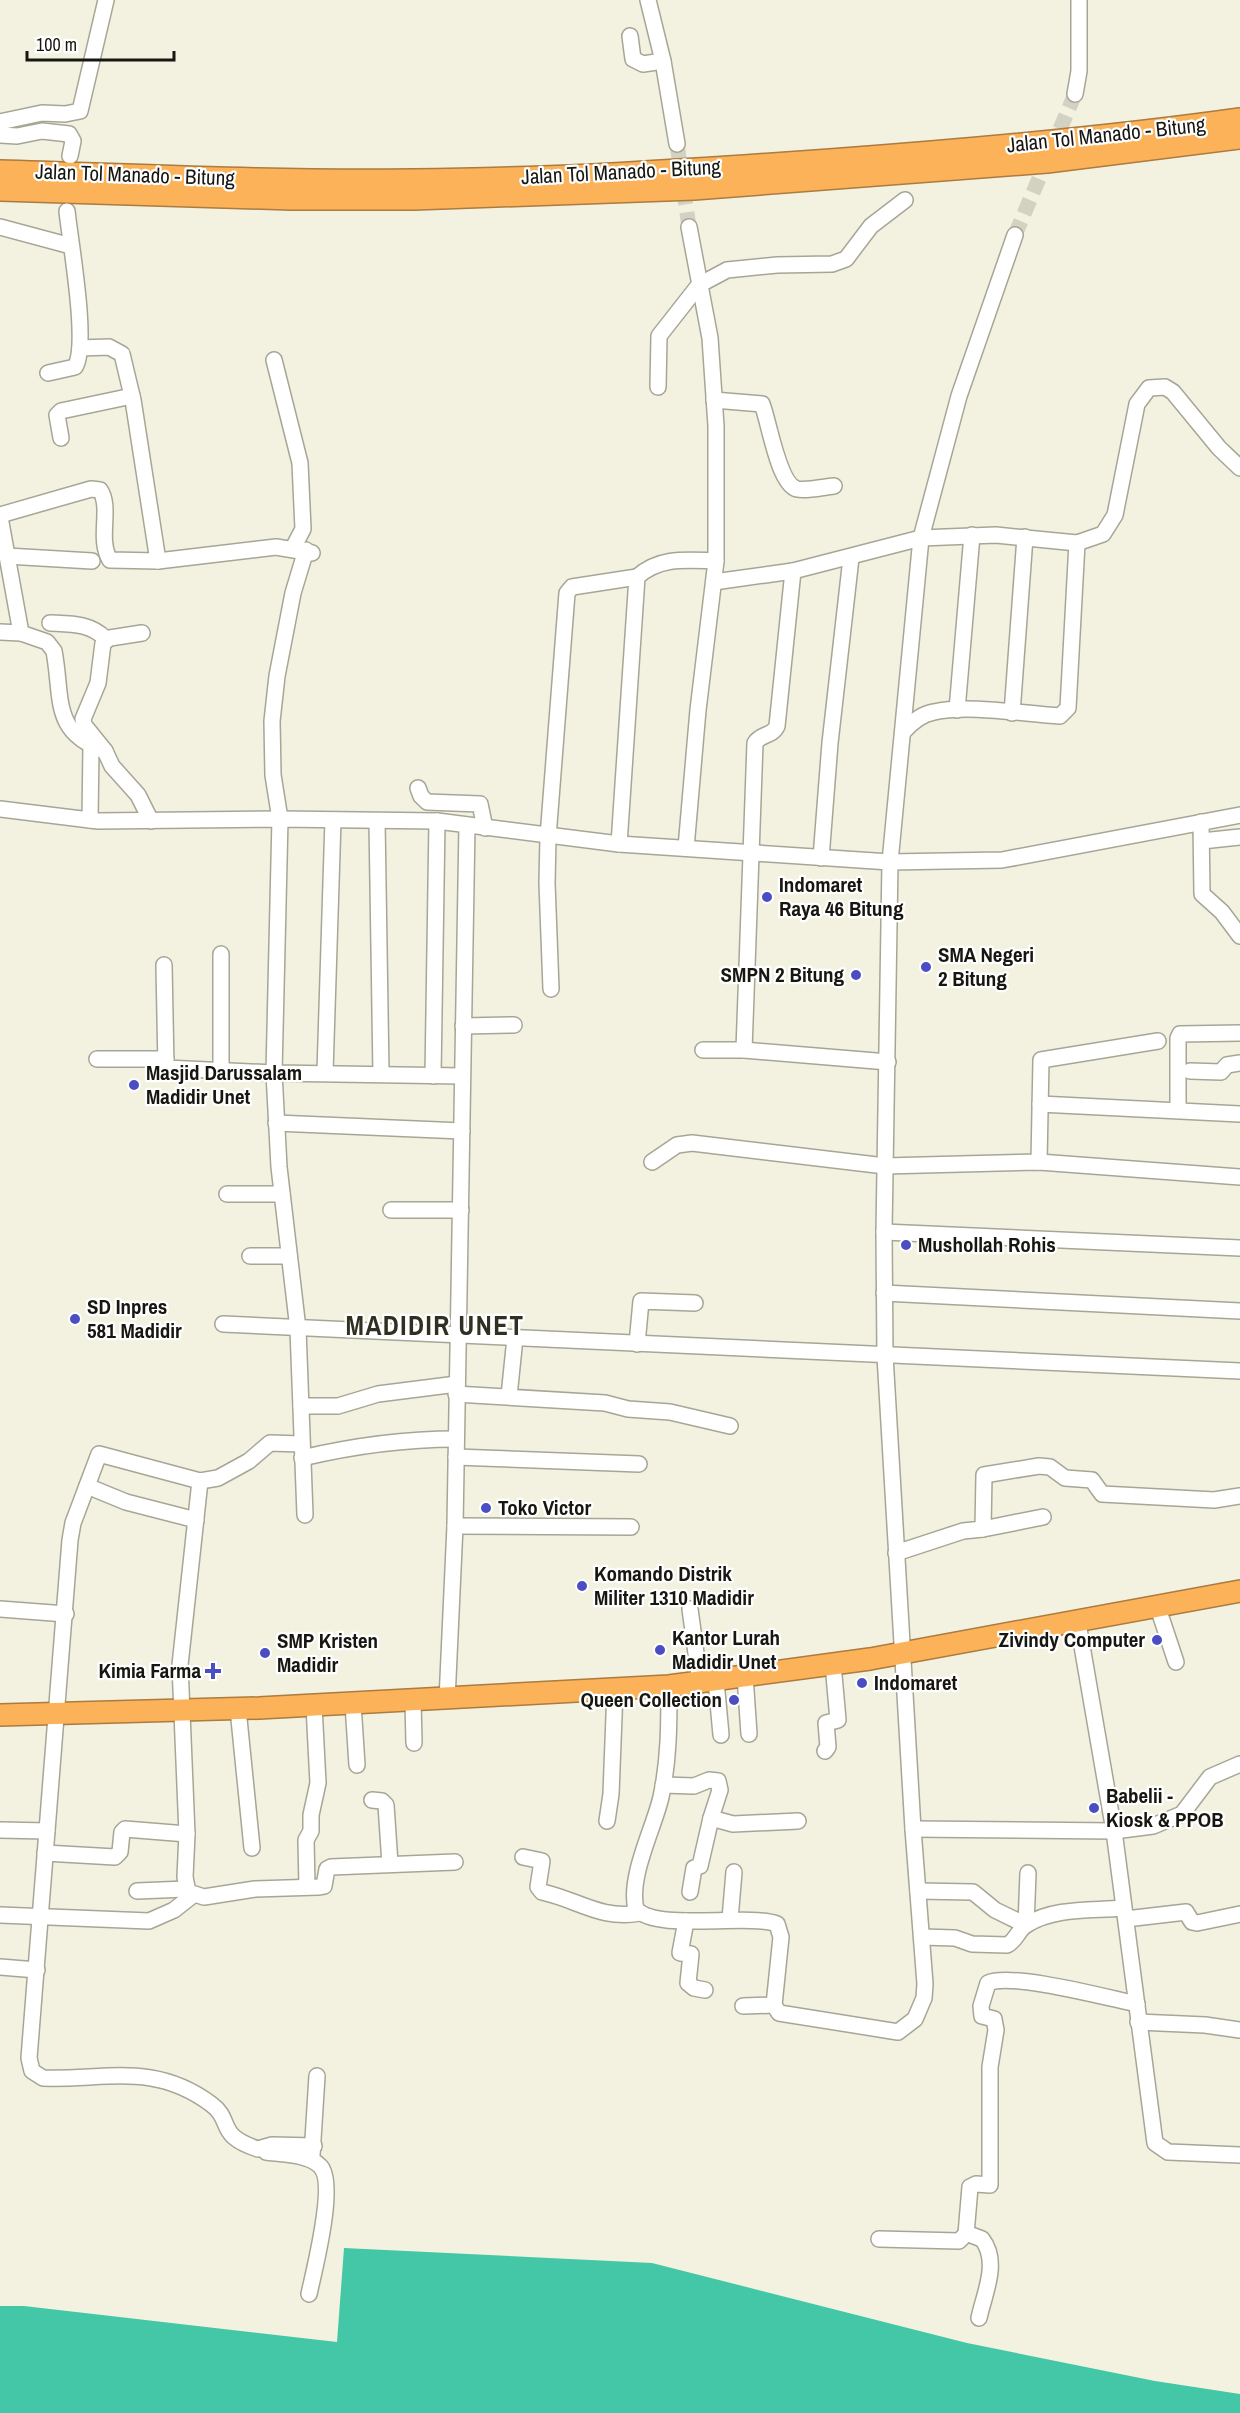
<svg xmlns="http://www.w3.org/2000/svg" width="1240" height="2413" viewBox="0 0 1240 2413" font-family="'Archivo Narrow',sans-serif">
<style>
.water{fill:#43c7a7}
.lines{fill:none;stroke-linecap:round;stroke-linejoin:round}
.minor-tunnel{stroke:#d2d1c2;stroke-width:15;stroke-dasharray:15 8;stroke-linecap:butt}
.minor-casing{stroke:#a7a696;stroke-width:18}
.highway-casing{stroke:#ab7b3f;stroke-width:24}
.minor{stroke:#fff;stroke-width:15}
.highway{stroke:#fbb259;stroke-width:21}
.poi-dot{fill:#4b4dc3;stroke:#fff;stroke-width:2}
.labels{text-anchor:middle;stroke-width:4.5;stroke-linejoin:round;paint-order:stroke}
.street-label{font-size:21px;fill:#171610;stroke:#fff}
.poi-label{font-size:21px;font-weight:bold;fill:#171610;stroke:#fff;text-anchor:start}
.district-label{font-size:27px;font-weight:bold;letter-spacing:1.5px;fill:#302f22;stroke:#fff}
</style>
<rect width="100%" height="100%" fill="#f3f2e1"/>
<path class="water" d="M 344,2248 L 652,2263 L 967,2343 L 1155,2381 L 1240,2394 L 1240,2413 L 0,2413 L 0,2306 L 24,2306 L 337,2342 Z"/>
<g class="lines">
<g class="minor-tunnel">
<path d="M 677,144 L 689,227"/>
<path d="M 1015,235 L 1075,94"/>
</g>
<g class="minor-casing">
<g id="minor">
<path d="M 648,0 L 663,61 L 677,144"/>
<path d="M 630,36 L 633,59 L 643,64 L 663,61"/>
<path d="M 1075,94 L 1079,71 L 1079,0"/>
<path d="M 0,122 L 42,113 L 65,114 L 80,111 L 106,0"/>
<path d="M 0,135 L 17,136 L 42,131 L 69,134 L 73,141 L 70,156"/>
<path d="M 0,227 L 71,246"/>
<path d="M 80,348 L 109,347 L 122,354 L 133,400 L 158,561 L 276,547 L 312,553"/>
<path d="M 274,360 L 300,463 L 303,529 L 293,548"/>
<path d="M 48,373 L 75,367 C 89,345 70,241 67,211"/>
<path d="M 658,387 L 659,336 L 699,285 L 727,270 L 777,265 L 832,264 L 846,259 L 871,226 L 905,200"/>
<path d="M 714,400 L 762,404 C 769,421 778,484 797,489 C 807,491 823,487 834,486"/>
<path d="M 61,438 L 57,415 L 61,411 L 132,396"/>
<path d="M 0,515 L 91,489 L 100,490 C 112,508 97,539 110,560 L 158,561"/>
<path d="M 0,517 L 21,633 L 47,642 L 54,651 C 63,699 51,732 105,751"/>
<path d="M 7,556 L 92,561"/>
<path d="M 714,582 L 793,571 L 921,538 L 996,535 L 1077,543 L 1103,534 L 1115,515 L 1137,404 L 1149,388 L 1165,387 L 1173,392 L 1219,448 L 1240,468"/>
<path d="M 50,623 C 72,624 90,623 106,639"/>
<path d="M 0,632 L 21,633"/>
<path d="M 142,633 L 110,638 L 103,643 L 98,683 L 83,719 L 84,725 L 105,751 L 112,766 L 138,795 L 151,821"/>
<path d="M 957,710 L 972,535"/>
<path d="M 1012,713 L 1025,537"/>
<path d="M 903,732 C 911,723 921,714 934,712 C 968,704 1024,714 1060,716 L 1068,708 L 1077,543"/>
<path d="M 418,788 L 421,796 L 427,802 L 480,804 L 485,828"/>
<path d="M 0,809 L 98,821 L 280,819 L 437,821 L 619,844 L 890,862 L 1002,860 L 1240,815"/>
<path d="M 90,820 L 91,746"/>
<path d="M 377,821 L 381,1074"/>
<path d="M 1201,822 L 1202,894 L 1222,912 L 1240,936"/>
<path d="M 1202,841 L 1240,837"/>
<path d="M 619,844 L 637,577 C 660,556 688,560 716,561"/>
<path d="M 686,848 L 698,710 L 716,561 L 716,426 L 710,338 L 689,227"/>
<path d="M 821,858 L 830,743 L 851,558"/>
<path d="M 221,954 L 221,1070"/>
<path d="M 164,965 L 166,1068 L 274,1073 L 462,1076"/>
<path d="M 551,989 L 547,883 L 548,837 L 567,593 L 572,587 L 637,577"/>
<path d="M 463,1026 L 514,1025"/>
<path d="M 703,1050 L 744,1050 L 888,1062"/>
<path d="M 744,1050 L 755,743 C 760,734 773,736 777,726 L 793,571"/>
<path d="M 97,1059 L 166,1059"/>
<path d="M 1190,1071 L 1221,1072 L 1227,1065 L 1240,1063"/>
<path d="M 325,1072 L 333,820"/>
<path d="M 433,1076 L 437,821"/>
<path d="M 1040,1104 L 1240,1114"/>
<path d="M 1178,1109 L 1178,1038 L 1180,1034 L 1240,1033"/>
<path d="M 276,1123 L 462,1131"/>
<path d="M 652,1162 L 677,1145 L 692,1143 L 885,1166 L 1039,1162 L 1240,1177"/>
<path d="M 1039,1162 L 1041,1060 L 1158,1041"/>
<path d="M 227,1194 L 282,1194"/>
<path d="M 391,1210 L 461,1210"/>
<path d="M 884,1232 L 1240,1248"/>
<path d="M 250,1256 L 289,1256"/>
<path d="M 884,1293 L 1240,1311"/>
<path d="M 223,1324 L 1240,1371"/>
<path d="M 637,1344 L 641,1301 L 695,1303"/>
<path d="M 456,1394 L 605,1403 L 628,1409 L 670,1412 L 730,1426"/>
<path d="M 509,1396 L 515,1338"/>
<path d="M 301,1406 L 338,1406 L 378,1394 L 457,1384"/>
<path d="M 301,1444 L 270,1443 L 249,1461 L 218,1478 L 200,1481 L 99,1454 L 73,1523 L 70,1540 L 29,2058 L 32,2071 L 43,2078 C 107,2080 154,2062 211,2104 C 234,2121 215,2135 258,2149 L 272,2145 L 314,2146"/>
<path d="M 456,1457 L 639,1464"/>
<path d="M 302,1458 C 353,1446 404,1439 456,1439"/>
<path d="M 200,1481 L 180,1665 L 187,1834 L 185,1877 L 188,1892 L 204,1897 L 255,1889 L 318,1887 L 324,1886 L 327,1869 L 331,1867 L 455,1862"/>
<path d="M 87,1486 L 126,1502 L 196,1520"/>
<path d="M 305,1515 L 298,1329 L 279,1167 L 274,1073 L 280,819 L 273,775 L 272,721 L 277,676 L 293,593 L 306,550"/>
<path d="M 455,1526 L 631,1527"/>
<path d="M 983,1529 L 1043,1517"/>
<path d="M 896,1553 L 963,1531 L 983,1529 L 984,1475 L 1039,1466 L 1050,1467 L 1065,1478 L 1092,1480 L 1102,1494 L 1214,1500 L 1240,1496"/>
<path d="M 1157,1605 L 1176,1662"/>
<path d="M 0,1609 L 66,1614"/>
<path d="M 690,1609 L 700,1683"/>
<path d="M 1078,1623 L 1114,1831 L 1155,2143 L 1168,2152 L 1240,2155"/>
<path d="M 745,1676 L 749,1734"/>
<path d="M 716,1681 L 721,1735"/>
<path d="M 669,1686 C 669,1724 669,1760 661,1797 C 654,1828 628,1877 636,1909 C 657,1932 746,1913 777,1924 L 781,1937 L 774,2005 L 779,2013 L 898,2032 L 915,2019 L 924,1998 L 925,1984 L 913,1829 L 885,1356 L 884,1232 L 890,862 L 921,538 L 959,396 L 1015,235"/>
<path d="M 447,1700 L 455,1526 L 467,825"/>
<path d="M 413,1701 L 414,1743"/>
<path d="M 353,1704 L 357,1765"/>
<path d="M 238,1709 L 252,1848"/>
<path d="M 825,1751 L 828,1747 L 826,1723 L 838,1720 L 833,1664"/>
<path d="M 663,1785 L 694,1786 L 709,1780 L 718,1781 L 720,1790 L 711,1818 L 733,1824 L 798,1821"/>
<path d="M 372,1800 L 382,1801 L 386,1805 L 390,1864"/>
<path d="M 607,1821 L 611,1794 L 615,1690"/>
<path d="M 913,1829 L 1114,1831 L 1153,1826 L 1182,1814 L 1210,1777 L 1240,1764"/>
<path d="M 0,1830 L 47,1831"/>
<path d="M 45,1853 L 115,1857 L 120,1852 L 122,1832 L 125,1829 L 187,1834"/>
<path d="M 523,1857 L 542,1861 L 538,1887 L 542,1892 C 579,1900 600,1920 640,1913"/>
<path d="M 307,1887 L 306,1840 L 311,1831 L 311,1815 L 318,1783 L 314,1706"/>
<path d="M 137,1891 L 186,1889"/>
<path d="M 918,1891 L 973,1892 L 995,1910 L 1026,1925 L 1028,1873"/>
<path d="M 690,1892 L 694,1868 L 700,1866 L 711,1818"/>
<path d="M 0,1915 L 149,1921 L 174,1910 L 193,1895"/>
<path d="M 730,1919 L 734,1872"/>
<path d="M 1126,1919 L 1186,1912 L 1192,1922 L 1197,1923 L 1240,1914"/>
<path d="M 686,1921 L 680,1953 L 691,1954 L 688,1983 L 694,1988 L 705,1990"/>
<path d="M 922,1937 L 955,1938 L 972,1944 L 1007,1945 C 1016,1941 1018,1930 1026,1925 C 1055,1907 1092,1911 1123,1908"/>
<path d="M 0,1967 L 37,1970"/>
<path d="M 743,2006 L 774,2005"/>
<path d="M 1138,2022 L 1205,2025 L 1240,2030"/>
<path d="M 266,2152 C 282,2154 308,2154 320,2166 C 337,2182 314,2271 309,2294"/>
<path d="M 312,2155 L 317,2076"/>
<path d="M 966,2233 L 982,2239 C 1000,2262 984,2294 979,2318"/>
<path d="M 879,2239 L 959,2241 L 966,2234 L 970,2187 L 976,2184 L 990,2185 L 990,2067 L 996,2030 L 994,2019 L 982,2016 L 981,2006 L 988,1983 C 1011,1972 1108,1998 1137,2004"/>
</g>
</g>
<g class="highway-casing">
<g id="highway">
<path d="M 0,171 C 137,175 275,182 412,180 C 552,179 691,170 830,160 C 967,150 1104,138 1240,119"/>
<path d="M 0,190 L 291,199 L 414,199 L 694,189 L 1047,162 L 1240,138"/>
<path d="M 0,1715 L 259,1708 L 669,1686 L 870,1659 L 1240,1591"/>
</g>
</g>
<use href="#minor" class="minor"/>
<use href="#highway" class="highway"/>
</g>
<g class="poi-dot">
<circle cx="767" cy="897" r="6"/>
<circle cx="926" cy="967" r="6"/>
<circle cx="856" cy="975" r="6"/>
<circle cx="134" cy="1085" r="6"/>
<circle cx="906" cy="1245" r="6"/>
<circle cx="75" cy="1319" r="6"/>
<circle cx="486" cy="1508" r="6"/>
<circle cx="582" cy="1586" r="6"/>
<circle cx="1157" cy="1640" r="6"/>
<circle cx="660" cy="1650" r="6"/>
<circle cx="265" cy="1653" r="6"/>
<path d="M210 1662h6v6h6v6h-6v6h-6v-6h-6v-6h6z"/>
<circle cx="862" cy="1683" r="6"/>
<circle cx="734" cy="1700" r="6"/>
<circle cx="1094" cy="1808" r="6"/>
</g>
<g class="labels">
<g class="street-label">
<text transform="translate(1106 135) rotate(-6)" y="7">Jalan Tol Manado - Bitung</text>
<text transform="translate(621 172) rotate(-3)" y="7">Jalan Tol Manado - Bitung</text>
<text transform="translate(135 175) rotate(2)" y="7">Jalan Tol Manado - Bitung</text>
</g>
<g class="poi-label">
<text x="779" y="892">Indomaret<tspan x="779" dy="24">Raya 46 Bitung</tspan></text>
<text x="938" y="962">SMA Negeri<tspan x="938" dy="24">2 Bitung</tspan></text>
<text x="844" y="982" text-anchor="end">SMPN 2 Bitung</text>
<text x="146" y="1080">Masjid Darussalam<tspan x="146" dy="24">Madidir Unet</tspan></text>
<text x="918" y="1252">Mushollah Rohis</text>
<text x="87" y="1314">SD Inpres<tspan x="87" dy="24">581 Madidir</tspan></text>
<text x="498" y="1515">Toko Victor</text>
<text x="594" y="1581">Komando Distrik<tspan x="594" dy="24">Militer 1310 Madidir</tspan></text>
<text x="672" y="1645">Kantor Lurah<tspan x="672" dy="24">Madidir Unet</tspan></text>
<text x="1145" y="1647" text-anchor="end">Zivindy Computer</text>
<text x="277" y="1648">SMP Kristen<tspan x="277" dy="24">Madidir</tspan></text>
<text x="201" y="1678" text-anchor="end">Kimia Farma</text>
<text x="874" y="1690">Indomaret</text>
<text x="722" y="1707" text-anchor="end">Queen Collection</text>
<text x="1106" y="1803">Babelii -<tspan x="1106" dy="24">Kiosk &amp; PPOB</tspan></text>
</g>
<g class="district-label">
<text x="435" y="1335">MADIDIR UNET</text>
</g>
</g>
<path d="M27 51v9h147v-9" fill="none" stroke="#171610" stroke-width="3"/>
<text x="36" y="51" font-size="18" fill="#171610" stroke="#ffffff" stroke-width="4.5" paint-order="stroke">100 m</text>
</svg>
